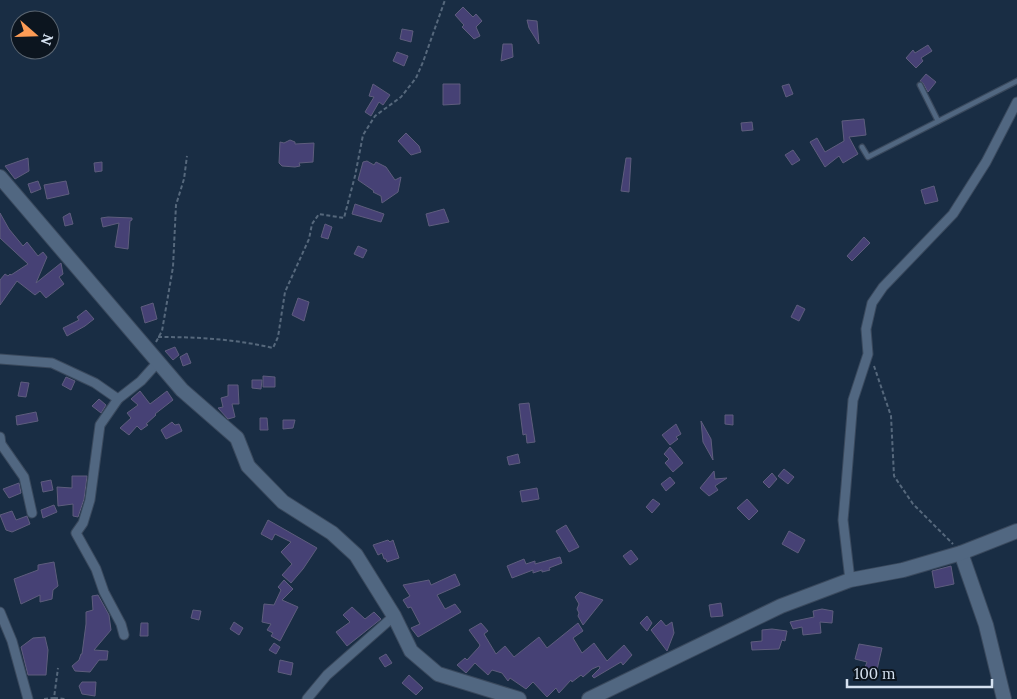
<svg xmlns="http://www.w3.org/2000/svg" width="1017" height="699" viewBox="0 0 1017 699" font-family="Lora,serif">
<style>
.building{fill:#464175;stroke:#5e5d7d}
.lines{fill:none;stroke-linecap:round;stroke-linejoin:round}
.lane-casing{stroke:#3a495d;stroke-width:7}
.street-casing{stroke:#3a495d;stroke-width:11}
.secondary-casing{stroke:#3a495d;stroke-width:16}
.path{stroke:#56687c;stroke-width:2;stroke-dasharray:4 2.5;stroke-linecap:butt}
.lane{stroke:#516781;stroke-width:4.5}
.street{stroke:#516781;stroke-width:9}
.secondary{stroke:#516781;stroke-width:14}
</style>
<rect width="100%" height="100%" fill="#192d44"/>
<g class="building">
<path d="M 463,7 L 473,17 L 476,14 L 482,21 L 476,27 L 480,36 L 474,39 L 462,27 L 464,25 L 455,15 Z"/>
<path d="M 527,20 L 537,21 L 539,44 L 529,28 Z"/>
<path d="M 402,29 L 413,31 L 411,42 L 400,39 Z"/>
<path d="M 503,44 L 512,44 L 513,57 L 501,61 Z"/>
<path d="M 928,45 L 932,51 L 921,58 L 923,61 L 916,68 L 906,58 L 913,50 L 915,53 Z"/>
<path d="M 397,52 L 408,56 L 404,66 L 393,61 Z"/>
<path d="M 926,74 L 936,82 L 928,92 L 923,83 L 920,81 Z"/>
<path d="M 373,84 L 390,95 L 383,105 L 379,102 L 371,116 L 365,112 L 374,97 L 369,96 Z"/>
<path d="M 443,84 L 460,84 L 460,104 L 443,105 Z"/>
<path d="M 789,84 L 793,94 L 786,97 L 782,86 Z"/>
<path d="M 864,119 L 866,135 L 849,137 L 858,154 L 843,163 L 839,156 L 825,167 L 810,142 L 817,138 L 825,152 L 844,141 L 842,121 Z"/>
<path d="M 752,122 L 753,130 L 742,131 L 741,123 Z"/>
<path d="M 406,133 L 419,146 L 421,152 L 411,155 L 398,141 Z"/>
<path d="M 290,140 L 295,142 L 295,144 L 314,143 L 313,162 L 299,163 L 300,166 L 295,167 L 282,166 L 279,163 L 280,142 L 284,143 Z"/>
<path d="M 793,150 L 800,160 L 792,165 L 785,155 Z"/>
<path d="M 28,158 L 29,171 L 15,179 L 5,166 Z"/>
<path d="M 626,158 L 631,158 L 629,192 L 621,191 Z"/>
<path d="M 367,161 L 374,165 L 376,162 L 386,167 L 395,180 L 401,177 L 398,192 L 382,203 L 381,196 L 373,192 L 374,191 L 358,180 L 363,162 Z"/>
<path d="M 102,162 L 102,171 L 95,172 L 94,163 Z"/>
<path d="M 38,181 L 41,189 L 31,193 L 28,184 Z"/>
<path d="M 66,181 L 69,194 L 47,199 L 44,185 Z"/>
<path d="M 934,186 L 938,201 L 925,204 L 921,190 Z"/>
<path d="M 355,204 L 384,214 L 381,222 L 352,214 Z"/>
<path d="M 444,209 L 449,222 L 429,226 L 426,214 Z"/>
<path d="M 0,213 L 9,229 L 23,246 L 27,242 L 38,256 L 43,252 L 47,257 L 36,283 L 61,263 L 63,274 L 59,277 L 64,284 L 46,298 L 40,291 L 35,295 L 17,281 L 0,305 L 0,280 L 5,274 L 8,276 L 10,274 L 11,275 L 28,264 L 0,238 Z"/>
<path d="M 70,213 L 73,224 L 65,226 L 63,217 Z"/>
<path d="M 108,217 L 132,218 L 132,220 L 130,221 L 128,249 L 115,247 L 119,223 L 103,227 L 101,218 Z"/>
<path d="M 325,224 L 332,227 L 328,239 L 321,237 Z"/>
<path d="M 864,237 L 870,243 L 852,261 L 847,256 Z"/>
<path d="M 358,246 L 367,250 L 363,258 L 354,254 Z"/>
<path d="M 298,298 L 309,302 L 304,321 L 292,315 Z"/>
<path d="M 153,303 L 157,319 L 145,323 L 141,307 Z"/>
<path d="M 797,305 L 805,309 L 799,321 L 791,317 Z"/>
<path d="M 86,310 L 94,319 L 85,326 L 67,336 L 63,328 L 79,320 L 77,317 Z"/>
<path d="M 175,347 L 179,355 L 173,360 L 165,351 Z"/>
<path d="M 187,353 L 191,363 L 183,366 L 180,357 Z"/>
<path d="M 263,376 L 275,377 L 275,387 L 263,387 Z"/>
<path d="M 66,377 L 75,381 L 71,390 L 62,385 Z"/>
<path d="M 252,380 L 262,380 L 261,389 L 252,388 Z"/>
<path d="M 21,382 L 29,383 L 26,397 L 18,396 Z"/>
<path d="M 228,385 L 238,385 L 239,404 L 232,404 L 235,417 L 228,419 L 218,408 L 223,407 L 221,398 L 228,396 Z"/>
<path d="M 140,391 L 150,404 L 167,391 L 173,400 L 155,414 L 156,415 L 146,424 L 148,425 L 141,430 L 137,426 L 129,435 L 120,428 L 131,418 L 127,413 L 138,405 L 131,399 Z"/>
<path d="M 99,399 L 106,405 L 101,413 L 92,406 Z"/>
<path d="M 529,403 L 535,442 L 527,443 L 526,434 L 523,435 L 519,404 Z"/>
<path d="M 36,412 L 38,421 L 17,425 L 16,416 Z"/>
<path d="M 725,415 L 733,415 L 733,425 L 725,424 Z"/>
<path d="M 260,418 L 267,418 L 268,430 L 260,430 Z"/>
<path d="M 283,420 L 295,420 L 293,428 L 283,429 Z"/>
<path d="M 701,421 L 711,439 L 713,460 L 703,442 Z"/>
<path d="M 172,422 L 175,425 L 179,424 L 182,431 L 166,439 L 161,430 Z"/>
<path d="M 676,424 L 681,434 L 676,437 L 678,439 L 670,445 L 662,435 Z"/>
<path d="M 670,447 L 683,463 L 673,472 L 665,463 L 669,459 L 664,454 Z"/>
<path d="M 518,454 L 520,463 L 509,465 L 507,457 Z"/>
<path d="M 784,469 L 794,477 L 788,484 L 778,476 Z"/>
<path d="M 714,471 L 715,479 L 727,478 L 715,486 L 718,490 L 709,496 L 700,488 Z"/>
<path d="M 772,473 L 777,479 L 769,488 L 763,482 Z"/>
<path d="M 72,476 L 87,476 L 84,499 L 78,517 L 73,516 L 73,504 L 58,506 L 57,487 L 72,488 Z"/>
<path d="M 670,477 L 675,483 L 666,491 L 661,484 Z"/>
<path d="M 51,480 L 53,490 L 43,492 L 41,482 Z"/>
<path d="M 19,483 L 21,493 L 9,498 L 3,489 Z"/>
<path d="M 537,488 L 539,499 L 522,502 L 520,491 Z"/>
<path d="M 653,499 L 660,504 L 652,513 L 646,507 Z"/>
<path d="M 747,499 L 758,511 L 749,520 L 737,508 Z"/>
<path d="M 54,505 L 57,512 L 43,518 L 41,510 Z"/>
<path d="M 12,511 L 16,520 L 27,516 L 30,524 L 12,532 L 6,530 L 0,515 Z"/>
<path d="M 268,520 L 317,548 L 303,569 L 291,583 L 282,575 L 292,564 L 281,552 L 291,542 L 275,534 L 272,540 L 261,534 Z"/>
<path d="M 566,525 L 579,547 L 569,552 L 556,531 Z"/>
<path d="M 789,531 L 805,540 L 798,553 L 782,544 Z"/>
<path d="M 388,540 L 390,542 L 393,540 L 399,558 L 387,562 L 386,559 L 384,559 L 382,553 L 378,555 L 373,545 Z"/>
<path d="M 631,550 L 638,559 L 630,565 L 623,556 Z"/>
<path d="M 560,557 L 562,563 L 549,568 L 550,570 L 542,572 L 542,570 L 533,573 L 533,570 L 512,578 L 507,566 L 524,559 L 526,564 L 535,561 L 535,564 Z"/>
<path d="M 54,562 L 58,586 L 53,590 L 52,599 L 40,602 L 40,595 L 21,604 L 14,579 L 38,570 L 38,565 Z"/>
<path d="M 951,566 L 954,584 L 935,588 L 932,571 Z"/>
<path d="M 455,574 L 460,585 L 437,595 L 445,609 L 455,604 L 461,612 L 418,637 L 411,628 L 420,624 L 411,607 L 408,608 L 403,600 L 410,596 L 403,585 L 429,580 L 431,585 Z"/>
<path d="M 284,580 L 293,589 L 282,600 L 298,607 L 280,641 L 271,636 L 273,633 L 267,630 L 271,624 L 262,622 L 264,604 L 274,605 L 281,590 L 278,587 Z"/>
<path d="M 580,592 L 603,600 L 583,625 L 578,616 L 579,613 L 577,609 L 579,604 L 575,597 Z"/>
<path d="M 98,595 L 109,615 L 111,630 L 94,650 L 108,651 L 107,660 L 99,660 L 90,672 L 75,671 L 72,666 L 79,660 L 81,654 L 82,654 L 86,624 L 86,612 L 93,610 L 92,596 Z"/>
<path d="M 721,603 L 723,616 L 711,617 L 709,605 Z"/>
<path d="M 352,607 L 365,619 L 374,612 L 381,619 L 347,646 L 336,632 L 350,622 L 343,615 Z"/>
<path d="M 822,609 L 833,611 L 832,623 L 820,622 L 821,633 L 803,635 L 802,627 L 793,629 L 790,622 L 814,617 L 813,611 Z"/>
<path d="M 193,610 L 201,611 L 199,620 L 191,618 Z"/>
<path d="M 647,616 L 652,623 L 647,631 L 640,623 Z"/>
<path d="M 661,620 L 666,626 L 672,622 L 674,633 L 667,651 L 651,630 Z"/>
<path d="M 234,622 L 243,628 L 239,635 L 230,629 Z"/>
<path d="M 141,623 L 148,623 L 148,636 L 140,636 Z"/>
<path d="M 481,623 L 488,631 L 484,634 L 496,654 L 505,646 L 514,657 L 539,637 L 547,648 L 578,623 L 583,631 L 573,638 L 582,653 L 594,643 L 607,661 L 624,645 L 632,655 L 623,665 L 621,662 L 594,678 L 592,676 L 600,668 L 599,666 L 592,669 L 583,677 L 581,675 L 572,682 L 571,680 L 559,693 L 556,688 L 547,697 L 533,682 L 526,689 L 510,678 L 508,681 L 502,673 L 492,670 L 488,675 L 475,663 L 466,673 L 457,665 L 465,658 L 467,660 L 479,647 L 480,645 L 469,630 Z"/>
<path d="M 772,629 L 787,631 L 785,641 L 782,640 L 779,649 L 752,650 L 751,642 L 762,641 L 762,630 Z"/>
<path d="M 45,637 L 48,650 L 46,675 L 28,675 L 21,647 L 33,638 Z"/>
<path d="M 274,643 L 280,647 L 276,654 L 269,650 Z"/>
<path d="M 859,644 L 882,648 L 876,674 L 864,670 L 867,662 L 855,659 Z"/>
<path d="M 386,654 L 392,663 L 385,667 L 379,658 Z"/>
<path d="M 280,660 L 293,663 L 291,675 L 278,672 Z"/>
<path d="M 409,675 L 423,688 L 416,695 L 402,683 Z"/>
<path d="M 82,682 L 96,682 L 95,696 L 82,694 L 79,686 Z"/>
</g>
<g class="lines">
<g class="lane-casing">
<g id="lane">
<path d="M 920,85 L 938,121"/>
<path d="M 862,147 L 868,157 L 1017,81"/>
</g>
</g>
<g class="street-casing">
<g id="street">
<path d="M 0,359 L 52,363 L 95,383 L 118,399"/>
<path d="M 0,437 L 1,444 L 24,477 L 32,513"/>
<path d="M 850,580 L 843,520 L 846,486 L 853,400 L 868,354 L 866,329 L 872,303 L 883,287 L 953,214 L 986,162 L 1017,102"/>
<path d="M 0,612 L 12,641 L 28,699"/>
<path d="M 124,635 L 121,624 L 104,592 L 96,569 L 76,533 L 83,523 L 90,500 L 100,425 L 118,399 L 141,381 L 158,362"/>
<path d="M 307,699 L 327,675 L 394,616"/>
</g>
</g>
<g class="secondary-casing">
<g id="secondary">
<path d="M 0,177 L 182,390 L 237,438 L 248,466 L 283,502 L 332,533 L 356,555 L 394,616 L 411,651 L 438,674 L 519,699"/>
<path d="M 961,553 L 986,625 L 1004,699"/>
<path d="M 589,699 L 781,606 L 850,580 L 903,570 L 961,553 L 1017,531"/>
</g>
</g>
<g class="path">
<path d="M 158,337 C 197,337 235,339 273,348 L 278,337 L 285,292 L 309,239 L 312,224 L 319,214 L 344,218 L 355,176 L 363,135 L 375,116 L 401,97 L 416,78 L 423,62 L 445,0"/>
<path d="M 156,342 L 162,331 L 173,267 L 176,205 L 184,179 L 187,156"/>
<path d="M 874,366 L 891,416 L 894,476 L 913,504 L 953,544"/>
<path d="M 54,698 L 66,699"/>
<path d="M 44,699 L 54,698 L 58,668"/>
</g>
<use href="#lane" class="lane"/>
<use href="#street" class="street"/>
<use href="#secondary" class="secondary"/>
</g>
<g transform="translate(35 35) rotate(110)"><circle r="24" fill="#0c151f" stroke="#5c6773"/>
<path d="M0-4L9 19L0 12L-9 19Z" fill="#fd9c56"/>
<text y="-8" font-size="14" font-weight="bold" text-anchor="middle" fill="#d5e1f0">N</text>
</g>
<path d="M847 679v8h145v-8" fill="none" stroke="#d5e1f0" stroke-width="2.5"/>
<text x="854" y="679" font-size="15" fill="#d5e1f0" stroke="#0c151f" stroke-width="4" paint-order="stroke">100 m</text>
</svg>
